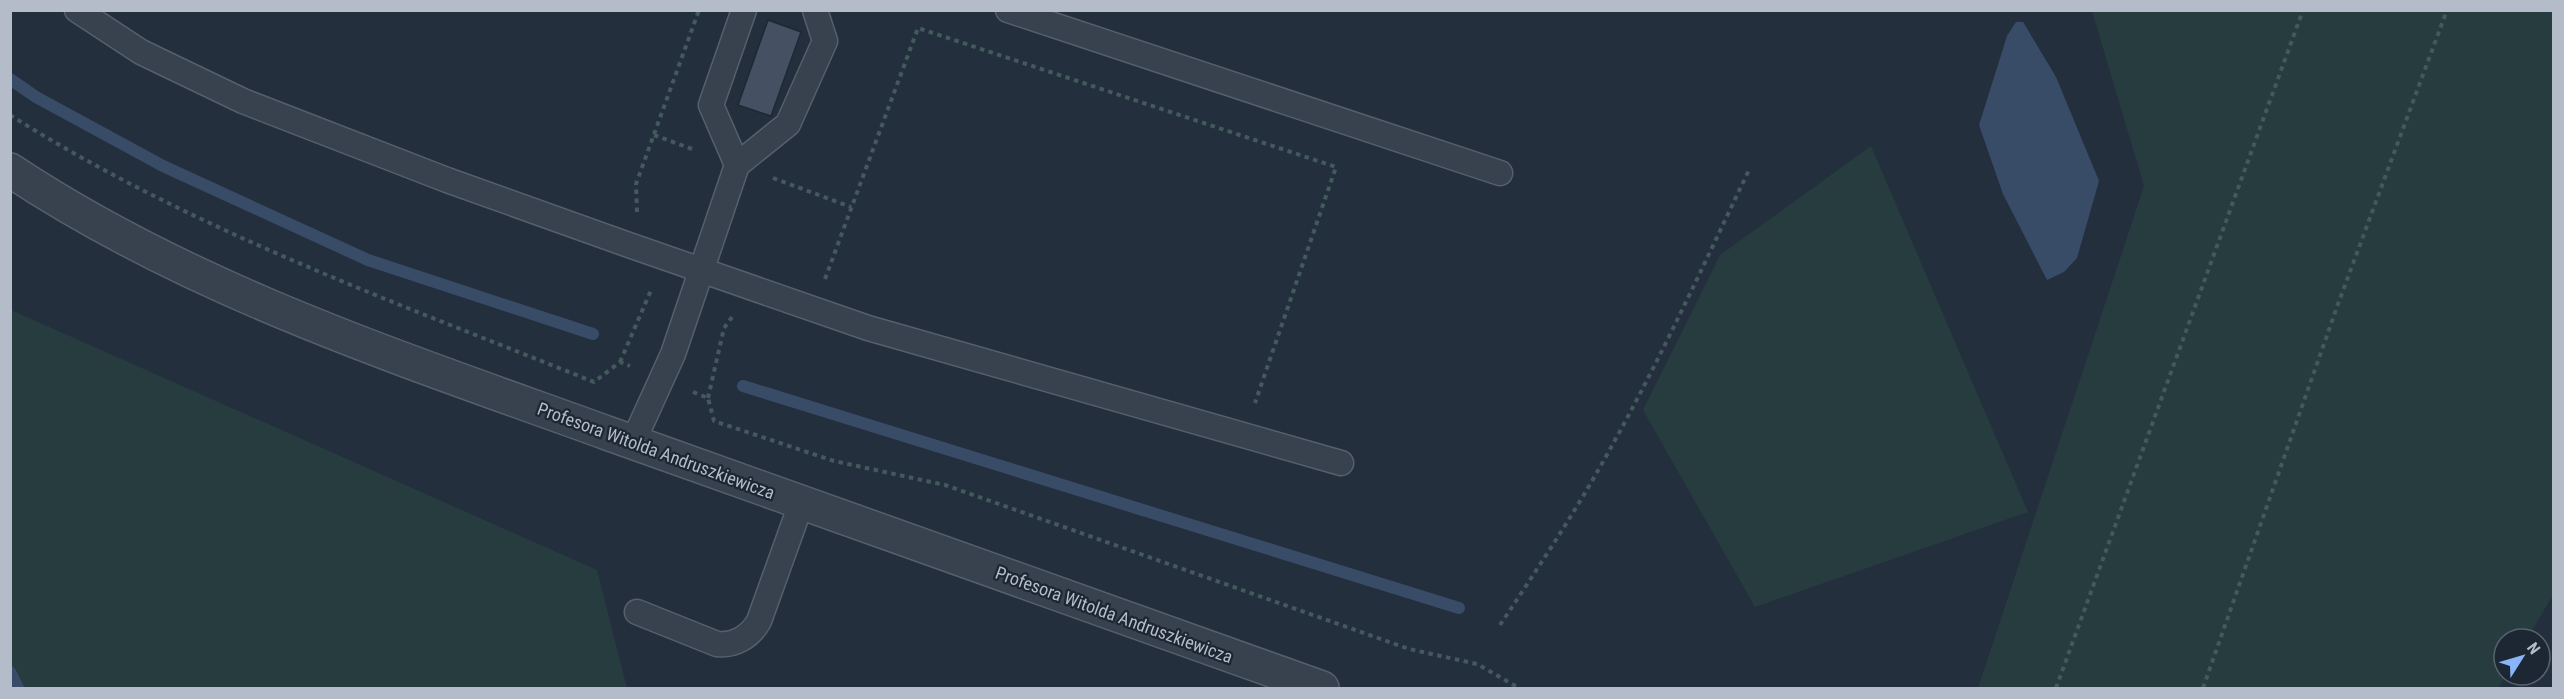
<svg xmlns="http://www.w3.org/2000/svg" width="2564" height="699" viewBox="0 0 2564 699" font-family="'Roboto Condensed',sans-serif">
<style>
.green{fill:#263c3f}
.water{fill:#394c67}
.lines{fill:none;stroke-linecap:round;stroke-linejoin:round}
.stream{stroke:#394c67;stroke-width:12}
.building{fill:#455162;stroke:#1f2835;stroke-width:1.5}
.service-casing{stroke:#565f6c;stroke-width:27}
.minor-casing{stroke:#565f6c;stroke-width:36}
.path{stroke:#44595c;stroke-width:4;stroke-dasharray:4.5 4.5;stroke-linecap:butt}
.service{stroke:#38414e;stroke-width:24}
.minor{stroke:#38414e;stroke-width:33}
.labels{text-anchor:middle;stroke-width:4.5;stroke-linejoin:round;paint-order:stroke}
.street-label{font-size:18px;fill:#b4bcc9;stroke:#1d2633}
</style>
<rect width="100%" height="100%" fill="#242f3e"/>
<g class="green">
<path d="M 2092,11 L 2553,11 L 2553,595 L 2527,639 L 2504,639 L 2506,675 L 2498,688 L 1978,688 L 2144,186 Z"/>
<path d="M 1871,146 L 2028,512 L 1755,607 L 1643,410 L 1720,255 Z"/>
<path d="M 11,310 L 597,570 L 627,688 L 11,688 Z"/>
</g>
<path class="water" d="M 2016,22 L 2023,22 L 2056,77 L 2099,181 L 2077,258 L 2064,272 L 2047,280 L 2003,194 L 1979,125 L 2007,36 Z"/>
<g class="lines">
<g class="stream">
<path d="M 10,79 L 36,97 L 163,166 L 368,260 L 593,334"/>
<path d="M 743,386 L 1459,608"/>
<path d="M 10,672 L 18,688"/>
</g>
</g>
<path class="building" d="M 768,20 L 801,32 L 771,116 L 738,105 Z"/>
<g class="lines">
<g class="service-casing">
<g id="service">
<path d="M 77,10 L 141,52 L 243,101 L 447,180 L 626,244 L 868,328 L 1341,463"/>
<path d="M 1008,10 L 1500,173"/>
<path d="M 737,165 L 711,105 L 744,10"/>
<path d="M 633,442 L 673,354 L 737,165 L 788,124 L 825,41 L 815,10"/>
<path d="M 637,612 L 717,644 C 734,646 750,637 759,621 L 801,504"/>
</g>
</g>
<g class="minor-casing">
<path id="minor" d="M 10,170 C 192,291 403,359 607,433 C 845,518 1083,604 1322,688"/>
</g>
<g class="path">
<path d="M 10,115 C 192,230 395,302 594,382 L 620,362 L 630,366"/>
<path d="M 654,135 L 692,149"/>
<path d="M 773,178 L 851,207"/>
<path d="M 637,212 L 636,184 L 699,10"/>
<path d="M 825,279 L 918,28 L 1336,167 L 1255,403"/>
<path d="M 620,362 L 652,288"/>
<path d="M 693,392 L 708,398 L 714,421 L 834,461 L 945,485 L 1409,649 L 1477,664 L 1519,688"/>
<path d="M 708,398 L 724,328 L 732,317"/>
<path d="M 1500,625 C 1538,568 1576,511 1609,451 C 1660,360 1704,264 1749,170"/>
<path d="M 2056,688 L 2303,10"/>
<path d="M 2203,688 L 2338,304 L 2447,10"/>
</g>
<use href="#service" class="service"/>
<use href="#minor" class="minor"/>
</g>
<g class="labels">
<g class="street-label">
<text transform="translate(656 451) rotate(20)" y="6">Profesora Witolda Andruszkiewicza</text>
<text transform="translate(1114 615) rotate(20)" y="6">Profesora Witolda Andruszkiewicza</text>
</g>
</g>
<rect width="2564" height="699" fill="none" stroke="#b4bcc9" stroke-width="24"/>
<g transform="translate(2522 657) rotate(53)"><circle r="28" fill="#1d2633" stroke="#59626f" stroke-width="1.5"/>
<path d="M0-4.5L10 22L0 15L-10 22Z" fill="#8ab4f8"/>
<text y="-9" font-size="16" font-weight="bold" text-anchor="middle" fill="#b4bcc9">N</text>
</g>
</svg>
